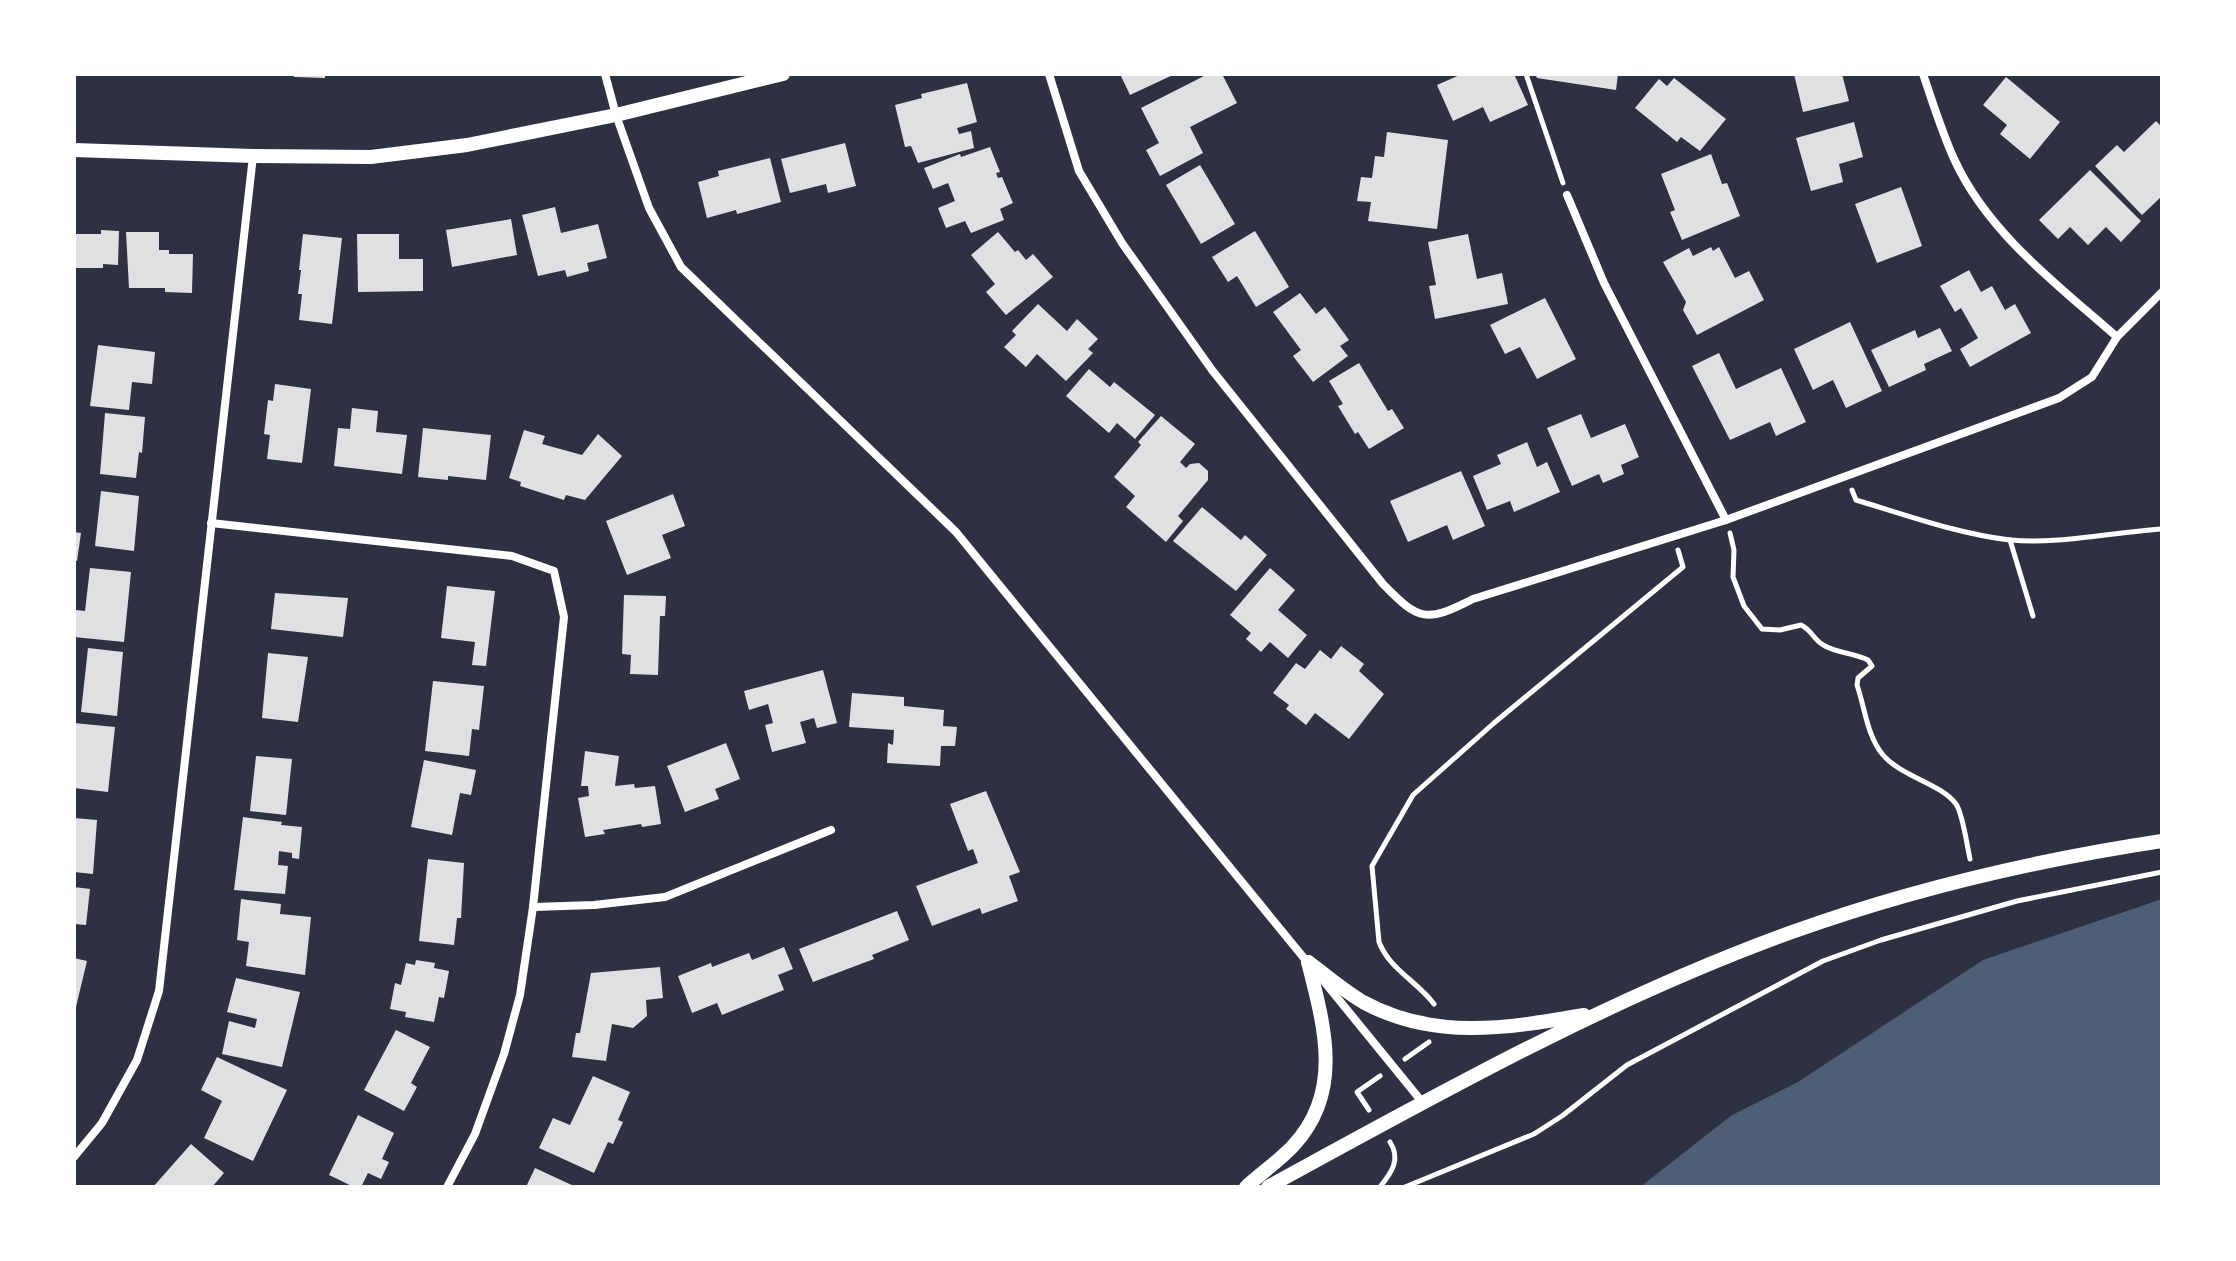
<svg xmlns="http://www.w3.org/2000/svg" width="2236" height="1261" viewBox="0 0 2236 1261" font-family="Jost,sans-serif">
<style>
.water{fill:#4f5d75}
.building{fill:#e0e0e3}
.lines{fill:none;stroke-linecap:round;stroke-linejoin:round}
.path{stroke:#fff;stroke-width:5}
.minor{stroke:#fff;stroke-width:8}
.tertiary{stroke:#fff;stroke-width:14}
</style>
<rect width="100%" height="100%" fill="#2d3142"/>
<path class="water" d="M 2162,899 L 2162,1187 L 1640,1187 L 1732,1115 L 1798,1082 L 1983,960 Z"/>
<g class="building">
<path d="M 294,74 L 325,74 L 325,78 L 294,77 Z"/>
<path d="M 1120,74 L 1175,74 L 1130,95 Z"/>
<path d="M 1208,74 L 1222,74 L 1237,103 L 1190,127 L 1203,153 L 1160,176 L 1146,150 L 1159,143 L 1141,108 Z"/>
<path d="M 1462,74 L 1514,74 L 1528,105 L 1490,122 L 1483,107 L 1453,121 L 1437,85 Z"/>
<path d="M 1535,74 L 1618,74 L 1616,90 L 1537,78 Z"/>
<path d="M 1794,74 L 1842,74 L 1849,101 L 1803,112 Z"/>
<path d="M 2006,77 L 2060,122 L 2030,159 L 2000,134 L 2007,125 L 1983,105 Z"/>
<path d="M 1674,78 L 1726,119 L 1700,151 L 1681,137 L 1677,142 L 1635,108 L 1659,79 L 1667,86 Z"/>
<path d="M 967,83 L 977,122 L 957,128 L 959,134 L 971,131 L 974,148 L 918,163 L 911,146 L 905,147 L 895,105 L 922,98 L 921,94 Z"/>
<path d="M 2156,121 L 2162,127 L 2162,196 L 2142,215 L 2095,166 L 2117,145 L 2124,152 Z"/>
<path d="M 1854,122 L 1863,157 L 1839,164 L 1843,182 L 1811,191 L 1796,138 Z"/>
<path d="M 1387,132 L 1448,140 L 1437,229 L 1368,221 L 1371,202 L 1357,201 L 1361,177 L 1372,178 L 1375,156 L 1384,157 Z"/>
<path d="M 845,143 L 856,186 L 828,193 L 826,184 L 790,193 L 781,159 Z"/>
<path d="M 990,147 L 1000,172 L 996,173 L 998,178 L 1002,177 L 1013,203 L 1000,209 L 1004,220 L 971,233 L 965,221 L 946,228 L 938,208 L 955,201 L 948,183 L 933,189 L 924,168 L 960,154 L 961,157 Z"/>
<path d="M 1711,154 L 1722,184 L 1727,183 L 1740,216 L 1682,240 L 1670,212 L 1675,210 L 1661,174 Z"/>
<path d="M 770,158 L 781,202 L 737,214 L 736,210 L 707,218 L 698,182 L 719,176 L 718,171 Z"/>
<path d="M 1200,165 L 1235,224 L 1201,244 L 1166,185 Z"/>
<path d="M 2090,170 L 2141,221 L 2121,242 L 2106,227 L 2088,245 L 2070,227 L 2058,239 L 2039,220 Z"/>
<path d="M 1901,187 L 1922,246 L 1877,263 L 1855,204 Z"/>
<path d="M 555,207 L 561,233 L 598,224 L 607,258 L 587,263 L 589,271 L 567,277 L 565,270 L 538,276 L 522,215 Z"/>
<path d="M 511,219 L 517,255 L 452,267 L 446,230 Z"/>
<path d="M 101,230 L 119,231 L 118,265 L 103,264 L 103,268 L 74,268 L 74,234 L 101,234 Z"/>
<path d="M 1255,231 L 1289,287 L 1256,307 L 1237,276 L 1228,282 L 1212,257 Z"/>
<path d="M 126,232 L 159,232 L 159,250 L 169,250 L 169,254 L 193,254 L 192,293 L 165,292 L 165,288 L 129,288 Z"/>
<path d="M 998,232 L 1015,252 L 1018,250 L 1026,260 L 1033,254 L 1053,277 L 1006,315 L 986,292 L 995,284 L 971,255 Z"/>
<path d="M 303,234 L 342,238 L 332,324 L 299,320 L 302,294 L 298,294 L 301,270 L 299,270 Z"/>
<path d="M 357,234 L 399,234 L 399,259 L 423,259 L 423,291 L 358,292 Z"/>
<path d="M 1468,234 L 1477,279 L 1502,273 L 1508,304 L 1435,319 L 1429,286 L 1436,285 L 1428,242 Z"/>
<path d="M 1711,247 L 1713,251 L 1719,247 L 1735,278 L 1749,271 L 1764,300 L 1697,335 L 1683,310 L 1686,302 L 1663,262 L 1689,248 L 1693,256 Z"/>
<path d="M 1969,270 L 1981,292 L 1992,286 L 2005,310 L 2015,304 L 2031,333 L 1970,367 L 1960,349 L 1978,338 L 1961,308 L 1955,312 L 1940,286 Z"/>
<path d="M 1300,293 L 1316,314 L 1325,307 L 1349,340 L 1340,346 L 1348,356 L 1313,382 L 1293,356 L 1301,350 L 1273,312 Z"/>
<path d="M 1545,298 L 1576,359 L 1537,379 L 1520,347 L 1505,354 L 1490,325 Z"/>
<path d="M 1038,304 L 1067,331 L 1077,319 L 1098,339 L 1088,349 L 1093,353 L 1066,381 L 1037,354 L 1026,367 L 1004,347 L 1016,335 L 1012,331 Z"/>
<path d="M 1850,322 L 1882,391 L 1846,408 L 1833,380 L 1813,390 L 1794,349 Z"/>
<path d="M 1940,328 L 1952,351 L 1924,364 L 1926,370 L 1889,387 L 1871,350 L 1915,330 L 1918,338 Z"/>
<path d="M 98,345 L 155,352 L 152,384 L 132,382 L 129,410 L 90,406 Z"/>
<path d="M 1719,353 L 1736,389 L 1781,368 L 1806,422 L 1776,436 L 1770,422 L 1730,440 L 1692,366 Z"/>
<path d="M 1359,363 L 1388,411 L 1392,409 L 1404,428 L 1369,449 L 1358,432 L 1355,434 L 1338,406 L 1343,404 L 1329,381 Z"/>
<path d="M 1089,369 L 1110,387 L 1114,382 L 1155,415 L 1135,439 L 1117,423 L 1109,433 L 1066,396 Z"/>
<path d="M 275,384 L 311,389 L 302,463 L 267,459 L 270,435 L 264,434 L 268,400 L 273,401 Z"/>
<path d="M 352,408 L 378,411 L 376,432 L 407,435 L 402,474 L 334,466 L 338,428 L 350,429 Z"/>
<path d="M 105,413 L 145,417 L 142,453 L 139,452 L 136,478 L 100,474 Z"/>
<path d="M 1581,414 L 1591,438 L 1625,424 L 1639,457 L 1621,465 L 1624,474 L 1603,483 L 1599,474 L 1572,486 L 1547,428 Z"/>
<path d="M 1161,416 L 1195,444 L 1180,462 L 1186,468 L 1190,464 L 1199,463 L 1208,471 L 1208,480 L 1178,516 L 1183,521 L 1166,542 L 1126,507 L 1135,496 L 1114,477 L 1141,445 L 1138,442 Z"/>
<path d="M 423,428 L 491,435 L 486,480 L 448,476 L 448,480 L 418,477 Z"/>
<path d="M 524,430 L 545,436 L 542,444 L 582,455 L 598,434 L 622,456 L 585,500 L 566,495 L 564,500 L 520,486 L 521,482 L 509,478 Z"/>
<path d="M 1527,442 L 1537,467 L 1547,462 L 1560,492 L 1514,512 L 1510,501 L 1487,510 L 1473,476 L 1501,464 L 1497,455 Z"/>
<path d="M 1461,471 L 1485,526 L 1453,540 L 1447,525 L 1408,542 L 1390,501 Z"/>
<path d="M 101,491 L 139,496 L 134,551 L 95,546 Z"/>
<path d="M 673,494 L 685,526 L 662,535 L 671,558 L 627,575 L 606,521 Z"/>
<path d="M 1202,507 L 1241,540 L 1245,535 L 1267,555 L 1236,591 L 1173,541 Z"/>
<path d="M 74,532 L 81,533 L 77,561 L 74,560 Z"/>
<path d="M 90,568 L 131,572 L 124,642 L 74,637 L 76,610 L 85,611 Z"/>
<path d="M 1270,568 L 1295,590 L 1278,610 L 1307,635 L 1288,658 L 1270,642 L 1261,652 L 1246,639 L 1251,633 L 1230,615 Z"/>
<path d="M 447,586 L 495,591 L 486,666 L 472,665 L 475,642 L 441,638 Z"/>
<path d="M 275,593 L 348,598 L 343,637 L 271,629 Z"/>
<path d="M 624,595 L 666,596 L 665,616 L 660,616 L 658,675 L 630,674 L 631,655 L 622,654 Z"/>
<path d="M 1341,646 L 1364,664 L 1359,671 L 1384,694 L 1349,739 L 1315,713 L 1306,725 L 1286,709 L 1289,705 L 1273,693 L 1296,663 L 1305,669 L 1320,650 L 1331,659 Z"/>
<path d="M 88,648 L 123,652 L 117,716 L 81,712 Z"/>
<path d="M 268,653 L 308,657 L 298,722 L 262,718 Z"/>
<path d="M 823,670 L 837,723 L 817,728 L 814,718 L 800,722 L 806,743 L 772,752 L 765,725 L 773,723 L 768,704 L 749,710 L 744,691 Z"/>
<path d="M 433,681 L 484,686 L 479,730 L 472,729 L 469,756 L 425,751 Z"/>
<path d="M 852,693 L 904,697 L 904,706 L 944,710 L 943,726 L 957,727 L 955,746 L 941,746 L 940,766 L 887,763 L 888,743 L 893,745 L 894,730 L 849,727 Z"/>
<path d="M 74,723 L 115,727 L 108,792 L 74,788 Z"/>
<path d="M 726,743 L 740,779 L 715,789 L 719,799 L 685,812 L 667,766 Z"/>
<path d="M 585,751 L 619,756 L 615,786 L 634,784 L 635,788 L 655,786 L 661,824 L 642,827 L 641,824 L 603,830 L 605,834 L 585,837 L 578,798 L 589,796 L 588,786 L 581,786 Z"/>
<path d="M 256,756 L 292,759 L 286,815 L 250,811 Z"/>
<path d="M 424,760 L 476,770 L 471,795 L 460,793 L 452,835 L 411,827 Z"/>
<path d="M 986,791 L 1020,872 L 1009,876 L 1018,901 L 982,914 L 980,908 L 932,926 L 916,886 L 978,863 L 973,849 L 968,851 L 950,804 Z"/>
<path d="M 243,817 L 282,822 L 281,825 L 302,827 L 299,859 L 292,858 L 292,853 L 279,851 L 278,865 L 288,866 L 285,894 L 234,890 Z"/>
<path d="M 74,818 L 97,820 L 93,874 L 74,872 Z"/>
<path d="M 428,859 L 464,863 L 461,918 L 457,918 L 454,945 L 419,941 Z"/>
<path d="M 74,887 L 90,889 L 86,925 L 74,924 Z"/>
<path d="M 241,899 L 281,904 L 280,914 L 311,917 L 305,975 L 246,966 L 249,942 L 237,940 Z"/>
<path d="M 897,911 L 909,940 L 872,955 L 874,959 L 813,982 L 799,949 Z"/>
<path d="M 784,947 L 793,969 L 778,975 L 784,990 L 722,1015 L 717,1003 L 692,1013 L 678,976 L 711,963 L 712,967 L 749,953 L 752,960 Z"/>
<path d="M 74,958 L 87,961 L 75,1011 L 74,1011 Z"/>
<path d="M 416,960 L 435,963 L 434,968 L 449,971 L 444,998 L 439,997 L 434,1022 L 405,1017 L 406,1012 L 390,1009 L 395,983 L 401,985 L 406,963 L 415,965 Z"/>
<path d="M 660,967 L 663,998 L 646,1000 L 647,1016 L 633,1028 L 612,1024 L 606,1061 L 572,1057 L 576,1033 L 580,1033 L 591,973 Z"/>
<path d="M 236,978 L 300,992 L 282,1067 L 222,1054 L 229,1021 L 255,1028 L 257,1019 L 227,1012 Z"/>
<path d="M 396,1030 L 430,1047 L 411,1083 L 417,1087 L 404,1111 L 364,1090 Z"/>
<path d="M 217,1057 L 287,1090 L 253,1161 L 204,1138 L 222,1101 L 201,1090 Z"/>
<path d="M 593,1076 L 630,1092 L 618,1120 L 623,1122 L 613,1144 L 608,1142 L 594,1173 L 539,1148 L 553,1118 L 570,1125 Z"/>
<path d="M 358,1115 L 394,1133 L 382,1159 L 389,1162 L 381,1179 L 368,1173 L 361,1187 L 354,1187 L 329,1175 Z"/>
<path d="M 191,1144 L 224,1173 L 212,1187 L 153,1187 Z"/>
<path d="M 535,1168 L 576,1187 L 526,1187 Z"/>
</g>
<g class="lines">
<g class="path">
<path d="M 1526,74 L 1563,183"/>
<path d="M 1852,490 L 1856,500 C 1906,515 1958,534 2010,540 C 2056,545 2114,532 2162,529"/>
<path d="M 1730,533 L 1734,550 L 1733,577 L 1744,606 L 1762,629 L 1780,630 L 1801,625 C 1812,630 1814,641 1825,646 C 1838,653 1854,653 1868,660 L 1872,666 L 1858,678 L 1857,685 C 1865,708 1867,736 1883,755 C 1902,777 1940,783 1956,804 C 1963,814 1967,846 1970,859"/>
<path d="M 2010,540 L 2033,616"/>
<path d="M 1434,1004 C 1417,981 1390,970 1379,942 L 1372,866 L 1413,795 L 1494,723 L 1683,567 L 1678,550"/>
<path d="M 1405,1059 L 1429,1042"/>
<path d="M 1369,1110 L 1357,1092 L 1380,1076"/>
<path d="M 1380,1187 C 1392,1172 1401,1159 1390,1142"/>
<path d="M 1405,1187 L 1534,1134 L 1562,1116 L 1627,1065 L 1823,961 L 1881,940 L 2017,901 L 2162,872"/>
</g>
<g class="minor">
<path d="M 605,74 L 616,115 L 649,208 L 681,267 L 956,532 L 1308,963"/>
<path d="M 1049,74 L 1079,171 L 1122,243 L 1212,370 L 1383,584 C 1419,621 1426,623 1473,599 L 1726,520 L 2059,398 L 2092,377 L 2117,337 L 2162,292"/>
<path d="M 1923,74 C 1933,103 1942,133 1955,161 C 1989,234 2058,285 2117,337"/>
<path d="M 1567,195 L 1604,283 L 1726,520"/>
<path d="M 211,523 L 512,556 L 554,571 L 564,617 L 533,907 L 520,995 L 504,1054 L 475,1134 L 447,1187"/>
<path d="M 533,907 L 594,905 L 665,897 L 831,830"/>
<path d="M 1322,979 L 1423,1103"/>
<path d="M 74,1157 L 102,1123 L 137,1060 L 159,991 L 253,156"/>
</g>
<g class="tertiary">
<path d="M 74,150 L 253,156 L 371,157 L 467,145 L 616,115 L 783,74"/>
<path d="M 1308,962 C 1326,975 1344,991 1363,1002 C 1434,1041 1508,1028 1584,1015"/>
<path d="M 1246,1187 C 1261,1173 1279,1161 1293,1146 C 1344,1092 1324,1025 1308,962"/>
<path d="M 1268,1187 C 1438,1094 1609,998 1792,932 C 1912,889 2036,860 2162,841"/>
</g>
</g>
<rect width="2236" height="1261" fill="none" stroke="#ffffff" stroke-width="152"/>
</svg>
